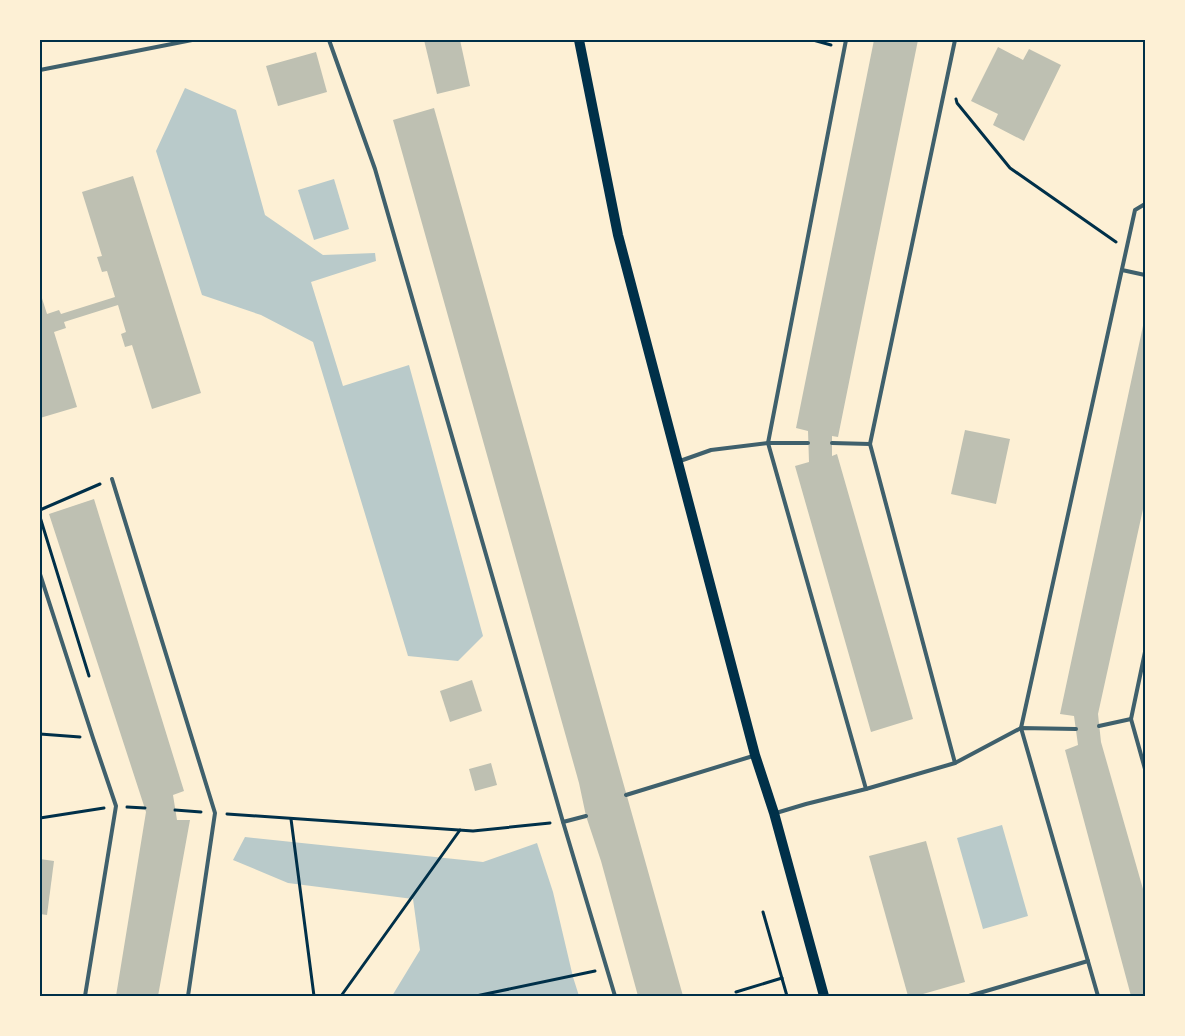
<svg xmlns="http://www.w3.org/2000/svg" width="1185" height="1036" viewBox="0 0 1185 1036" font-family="Commissioner,sans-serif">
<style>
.green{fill:#b9caca}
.building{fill:#bec0b2}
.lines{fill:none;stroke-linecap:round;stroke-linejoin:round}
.path{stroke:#003049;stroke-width:3}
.service{stroke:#3f606c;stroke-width:4}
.secondary{stroke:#003049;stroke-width:10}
.neatline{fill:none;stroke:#003049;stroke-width:2}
</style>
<rect width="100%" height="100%" fill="#fdf0d5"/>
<g class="green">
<path d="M 185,88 L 236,110 L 265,215 L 323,255 L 375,253 L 376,261 L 311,282 L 343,386 L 409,365 L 483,636 L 458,661 L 408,656 L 313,342 L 261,315 L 202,295 L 156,151 Z"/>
<path d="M 334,179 L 349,229 L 314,240 L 298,190 Z"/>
<path d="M 1002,825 L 1028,916 L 983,929 L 957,838 Z"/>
<path d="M 245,837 L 483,862 L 537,843 L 553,892 L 573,977 L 579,996 L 392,996 L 420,950 L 413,899 L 288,883 L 233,860 Z"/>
</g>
<g class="building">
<path d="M 424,40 L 460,40 L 470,86 L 437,94 Z"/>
<path d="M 874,40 L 918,40 L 838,437 L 832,436 L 832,456 L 837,454 L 913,719 L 871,732 L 795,466 L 809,462 L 808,431 L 796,428 Z"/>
<path d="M 998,47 L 1023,60 L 1029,49 L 1061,65 L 1024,141 L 993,125 L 998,114 L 971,101 Z"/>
<path d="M 316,52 L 327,92 L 278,106 L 266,66 Z"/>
<path d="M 434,108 L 683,996 L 638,996 L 601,861 L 586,816 L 579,783 L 393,120 Z"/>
<path d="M 133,176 L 201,393 L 152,409 L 132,345 L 125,347 L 121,334 L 126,332 L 118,305 L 64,322 L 66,328 L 54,332 L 77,407 L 40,418 L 40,292 L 47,314 L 59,310 L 61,314 L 115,297 L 107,271 L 102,272 L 97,257 L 102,256 L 82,192 Z"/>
<path d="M 1144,321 L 1145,500 L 1098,714 L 1101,742 L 1145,896 L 1145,996 L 1131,996 L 1065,750 L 1078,745 L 1074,716 L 1060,714 Z"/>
<path d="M 965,430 L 1010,439 L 996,504 L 951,494 Z"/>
<path d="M 94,499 L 184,791 L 173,795 L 177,820 L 190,820 L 158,996 L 116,996 L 146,812 L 49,514 Z"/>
<path d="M 472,680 L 482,711 L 450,722 L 440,691 Z"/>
<path d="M 491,763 L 497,785 L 475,791 L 469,769 Z"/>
<path d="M 926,841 L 965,982 L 916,996 L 908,996 L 869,856 Z"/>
<path d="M 40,859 L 54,861 L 47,915 L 40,914 Z"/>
</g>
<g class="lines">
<g class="path">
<path d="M 813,40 L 831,45"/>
<path d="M 956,99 L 957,103 L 1010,168 L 1116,242"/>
<path d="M 40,510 L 100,484"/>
<path d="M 40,517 L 89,676"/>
<path d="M 40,734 L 80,737"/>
<path d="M 127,807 L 145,808"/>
<path d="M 175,810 L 201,812"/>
<path d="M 227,814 L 473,831 L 550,823"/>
<path d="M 40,818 L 104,808"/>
<path d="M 291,819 L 314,996"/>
<path d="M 763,912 L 787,996"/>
<path d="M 736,992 L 782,978"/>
<path d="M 341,996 L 460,830"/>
<path d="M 476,996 L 595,971"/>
</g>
<g class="service">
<path d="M 329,40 L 375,169 L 563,822 L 586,816"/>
<path d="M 846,40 L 768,443 L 866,789"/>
<path d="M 40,70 L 192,40"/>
<path d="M 1122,270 L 1145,275"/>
<path d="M 832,443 L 870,444"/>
<path d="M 680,461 L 711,450 L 768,443 L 808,443"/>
<path d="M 112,479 L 215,813 L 188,996"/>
<path d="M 40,574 L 93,738 L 116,806 L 85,996"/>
<path d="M 1145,652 L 1131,719 L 1145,769"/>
<path d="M 1099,726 L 1131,719"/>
<path d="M 955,763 L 870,444 L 955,40"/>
<path d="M 626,795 L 753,756"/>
<path d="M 776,813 L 806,804 L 866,789 L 955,763 L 1021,728 L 1076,729"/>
<path d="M 563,822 L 615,996"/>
<path d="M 969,996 L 1088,961"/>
<path d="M 1098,996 L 1021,728 L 1135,210 L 1145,204"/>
</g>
<path class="secondary" d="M 579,40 L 618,235 L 755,755 L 774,813 L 824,996"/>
</g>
<rect width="1185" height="1036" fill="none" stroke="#fdf0d5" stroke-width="82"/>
<rect x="41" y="41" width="1103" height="954" class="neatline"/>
</svg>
